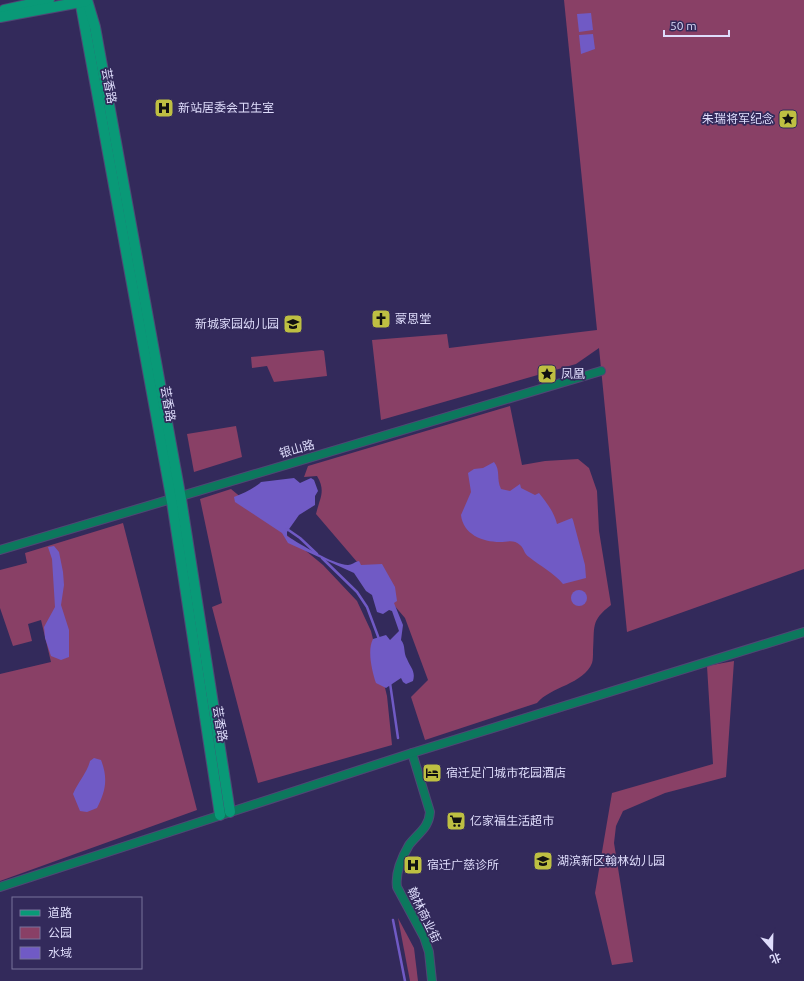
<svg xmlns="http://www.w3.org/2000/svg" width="804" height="981" viewBox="0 0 804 981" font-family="Ubuntu,'Noto Sans SC',sans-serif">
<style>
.green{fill:#894066}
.water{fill:#705ac5}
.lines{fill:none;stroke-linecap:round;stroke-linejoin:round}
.stream{stroke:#705ac5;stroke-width:2.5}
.street-casing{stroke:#4f4775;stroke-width:10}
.secondary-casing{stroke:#4f4775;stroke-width:12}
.street{stroke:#0c785d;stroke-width:8}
.secondary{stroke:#099977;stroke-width:10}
.labels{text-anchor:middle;stroke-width:3.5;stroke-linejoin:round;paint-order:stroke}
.street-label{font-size:12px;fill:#dfddfc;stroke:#332a5b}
.poi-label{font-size:12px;fill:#dfddfc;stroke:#332a5b;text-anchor:start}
</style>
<rect width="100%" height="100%" fill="#332a5b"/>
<g class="green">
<path d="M 564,0 L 804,0 L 804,569 L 627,632 L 599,348 L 576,364 L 381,420 L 372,340 L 447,334 L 449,348 L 597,330 Z"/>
<path d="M 322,350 L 324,351 L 327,376 L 274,382 L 267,366 L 252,368 L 251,357 Z"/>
<path d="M 510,406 L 522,465 L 545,461 L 578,459 L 589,468 L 597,491 L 599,531 L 611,605 C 590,621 595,627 593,651 C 593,655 593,660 592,663 C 584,684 550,687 537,703 L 425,740 L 411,697 L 428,680 L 405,618 L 316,514 C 320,497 326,491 317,476 L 304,477 L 308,466 Z"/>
<path d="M 236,426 L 242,457 L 194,472 L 187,434 Z"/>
<path d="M 231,489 L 323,565 L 357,601 L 371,631 L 387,696 L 392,745 L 258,783 L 212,607 L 222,603 L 200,499 Z"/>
<path d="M 123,523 L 197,810 L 0,881 L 0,674 L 51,662 L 41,620 L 28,624 L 32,641 L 13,646 L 0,608 L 0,570 L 27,563 L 25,553 Z"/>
<path d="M 734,661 L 726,777 L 665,793 L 623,811 L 616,826 L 614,843 L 633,962 L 612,965 L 595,893 L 612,793 L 713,764 L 707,666 Z"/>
<path d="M 398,918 L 414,948 L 418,981 L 410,981 Z"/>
</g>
<g class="water">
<path d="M 591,13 L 593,30 L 579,32 L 577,14 Z"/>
<path d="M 593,34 L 595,49 L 581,54 L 579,35 Z"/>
<path d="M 494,462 C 501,471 496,479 501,489 L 510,491 L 520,484 L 521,488 L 535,495 L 539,493 C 547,503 554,512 557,524 L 572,518 L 573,520 L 585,565 L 586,578 L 563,584 C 554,573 540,566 529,557 C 524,554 524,548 520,545 C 514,539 507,542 500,542 C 482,542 463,534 461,515 L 471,492 L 468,473 L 474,469 L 483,468 Z"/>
<path d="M 294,478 L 300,483 L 311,478 L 314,480 L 318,491 L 315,496 L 315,505 L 299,515 L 287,532 L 287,536 C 300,544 334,565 348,565 C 352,565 354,562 359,561 L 361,565 L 382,564 L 395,587 L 397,601 L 394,603 L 403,625 L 401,640 C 406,646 403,652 407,659 C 410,667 416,671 413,681 L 406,684 L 403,682 L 401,678 L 386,688 L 376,683 C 372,671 367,650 373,639 L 386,635 L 390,640 L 399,631 L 392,611 L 389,610 L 383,614 L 377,612 L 372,595 L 366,591 L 354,573 L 288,543 L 282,533 L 235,502 L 234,497 C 243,494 255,488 261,482 Z"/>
<path d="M 54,546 L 59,552 L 63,572 L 64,585 L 61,605 L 69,630 L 69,657 L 61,660 L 51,656 L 45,638 L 44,627 L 55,607 L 52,559 L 48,547 Z"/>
<circle cx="579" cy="598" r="8"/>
<path d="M 94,758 L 101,760 C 108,778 106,791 97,808 L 87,812 L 80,811 L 73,794 C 78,782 87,773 90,761 Z"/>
</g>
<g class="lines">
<g class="stream">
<path d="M 287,529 L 300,538 L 317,554"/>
<path d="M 322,558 L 357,592 L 367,607 L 379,639"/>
<path d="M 390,683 L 398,738"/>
<path d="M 393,920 L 405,981"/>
</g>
<g class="street-casing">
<g id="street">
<path d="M 0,550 L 601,371"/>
<path d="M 412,753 L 430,812 C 429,828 418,833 409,845 C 402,857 395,873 397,887 L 424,937 L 429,952 L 432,981"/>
<path d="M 0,887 L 412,753 L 804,632"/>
</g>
</g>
<g class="secondary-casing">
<g id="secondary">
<path d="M 80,0 L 172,502 L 220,815"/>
<path d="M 87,0 L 95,27 L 181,499 L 230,812"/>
<path d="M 4,10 L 49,0"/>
<path d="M 0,17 L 86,1"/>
</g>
</g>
<use href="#street" class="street"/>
<use href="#secondary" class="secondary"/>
</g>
<defs>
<g id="hospital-square" transform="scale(1)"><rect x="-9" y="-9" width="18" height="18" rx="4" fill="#bebf42" stroke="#332a5b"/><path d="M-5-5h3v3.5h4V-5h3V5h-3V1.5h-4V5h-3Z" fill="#111"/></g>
<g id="sight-square" transform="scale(1)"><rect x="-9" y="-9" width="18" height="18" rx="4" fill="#bebf42" stroke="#332a5b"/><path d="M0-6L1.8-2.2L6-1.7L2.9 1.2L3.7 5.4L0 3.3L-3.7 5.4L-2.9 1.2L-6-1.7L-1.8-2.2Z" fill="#111"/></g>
<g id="church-square" transform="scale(1)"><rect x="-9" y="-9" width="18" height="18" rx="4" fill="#bebf42" stroke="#332a5b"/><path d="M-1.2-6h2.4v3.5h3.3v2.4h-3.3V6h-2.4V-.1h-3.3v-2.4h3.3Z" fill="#111"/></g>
<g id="school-square" transform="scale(1)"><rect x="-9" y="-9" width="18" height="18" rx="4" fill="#bebf42" stroke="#332a5b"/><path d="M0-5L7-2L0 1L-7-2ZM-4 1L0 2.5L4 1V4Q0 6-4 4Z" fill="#111"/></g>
<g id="hotel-square" transform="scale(1)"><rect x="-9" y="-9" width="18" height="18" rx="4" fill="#bebf42" stroke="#332a5b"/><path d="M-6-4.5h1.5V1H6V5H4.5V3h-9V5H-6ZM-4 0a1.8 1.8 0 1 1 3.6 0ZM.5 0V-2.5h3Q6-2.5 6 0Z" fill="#111"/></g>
<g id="supermarket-square" transform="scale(1)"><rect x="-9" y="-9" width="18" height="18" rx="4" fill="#bebf42" stroke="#332a5b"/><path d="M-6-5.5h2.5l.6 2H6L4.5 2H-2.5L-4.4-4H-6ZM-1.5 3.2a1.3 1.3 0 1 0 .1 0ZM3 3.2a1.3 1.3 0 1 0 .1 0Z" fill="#111"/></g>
</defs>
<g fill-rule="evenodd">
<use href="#hospital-square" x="164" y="108"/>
<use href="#sight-square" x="788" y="119"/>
<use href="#church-square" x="381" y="319"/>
<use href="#school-square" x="293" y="324"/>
<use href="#sight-square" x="547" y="374"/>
<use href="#hotel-square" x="432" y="773"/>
<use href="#supermarket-square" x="456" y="821"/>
<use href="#school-square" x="543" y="861"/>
<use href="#hospital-square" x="413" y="865"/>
</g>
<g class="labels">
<g class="street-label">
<text transform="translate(109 86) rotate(80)" y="4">芸香路</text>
<text transform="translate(168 404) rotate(80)" y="4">芸香路</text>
<text transform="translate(297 449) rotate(-16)" y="4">银山路</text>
<text transform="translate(220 724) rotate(81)" y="4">芸香路</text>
<text transform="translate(424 915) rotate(64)" y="4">翰林商业街</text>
</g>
<g class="poi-label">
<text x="178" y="112">新站居委会卫生室</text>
<text x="774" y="123" text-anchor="end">朱瑞将军纪念</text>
<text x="395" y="323">蒙恩堂</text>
<text x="279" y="328" text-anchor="end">新城家园幼儿园</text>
<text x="561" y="378">凤凰</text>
<text x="446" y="777">宿迁足门城市花园酒店</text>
<text x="470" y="825">亿家福生活超市</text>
<text x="557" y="865">湖滨新区翰林幼儿园</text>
<text x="427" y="869">宿迁广慈诊所</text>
</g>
</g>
<rect x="12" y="897" width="130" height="72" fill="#332a5b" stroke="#78729b"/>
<rect x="20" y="910" width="20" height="6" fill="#099977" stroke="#78729b"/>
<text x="48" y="917" font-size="12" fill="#dfddfc">道路</text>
<rect x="20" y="927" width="20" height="12" fill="#894066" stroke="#78729b"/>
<text x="48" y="937" font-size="12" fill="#dfddfc">公园</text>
<rect x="20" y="947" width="20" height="12" fill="#705ac5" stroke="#78729b"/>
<text x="48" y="957" font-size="12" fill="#dfddfc">水域</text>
<g transform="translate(772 949) rotate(160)" stroke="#332a5b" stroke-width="3" paint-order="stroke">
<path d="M0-3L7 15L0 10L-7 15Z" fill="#dfddfc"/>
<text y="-6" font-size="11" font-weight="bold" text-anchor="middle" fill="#dfddfc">北</text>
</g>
<path d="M664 30v6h65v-6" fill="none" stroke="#dfddfc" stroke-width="2"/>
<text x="670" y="30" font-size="12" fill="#dfddfc" stroke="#332a5b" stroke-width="3" paint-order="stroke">50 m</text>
</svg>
